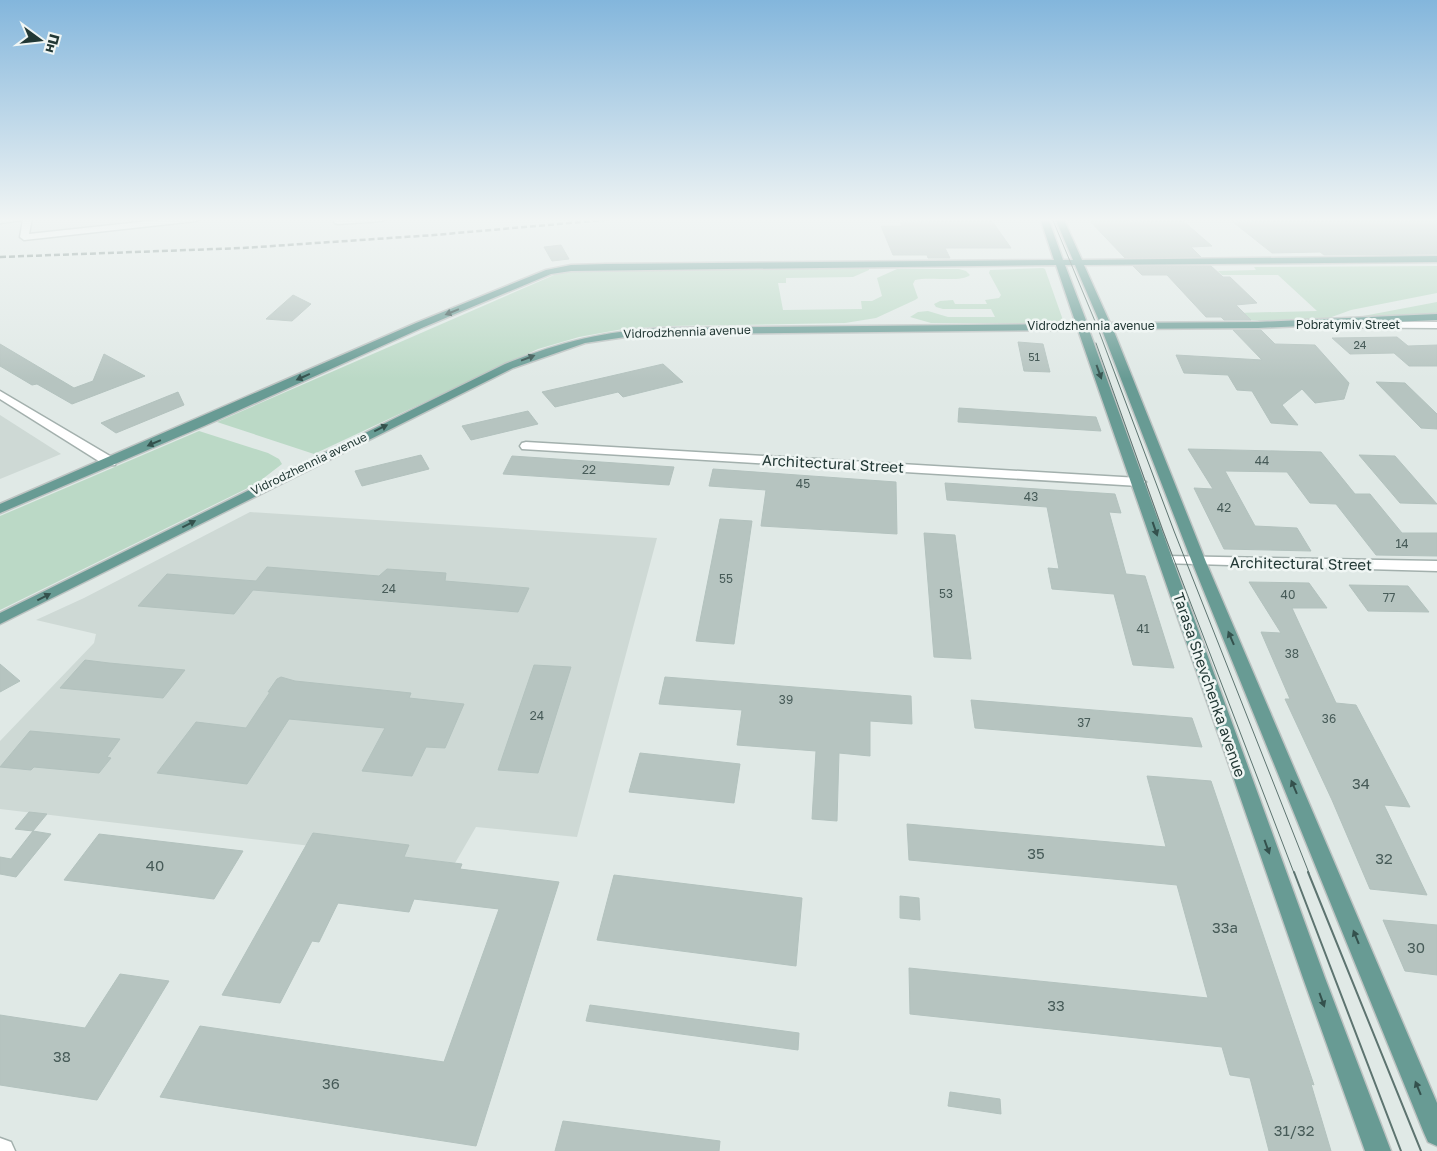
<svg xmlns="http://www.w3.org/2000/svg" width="1437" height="1151" viewBox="0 0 1437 1151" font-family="'Golos Text',sans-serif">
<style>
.built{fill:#ced9d5}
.green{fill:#bbd9c6}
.building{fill:#b6c4c0;stroke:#b3c2be}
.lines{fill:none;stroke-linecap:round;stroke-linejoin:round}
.minor-casing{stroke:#a3b0ad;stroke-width:3}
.major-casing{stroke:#bdc3c2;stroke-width:3}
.minor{fill:#fff;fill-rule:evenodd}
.major{fill:#689b94;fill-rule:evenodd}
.tram-far1{stroke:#5d7470;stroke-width:1}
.tram{stroke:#5d7470;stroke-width:2}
.rail{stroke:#5d7470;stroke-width:2.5;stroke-dasharray:6 3;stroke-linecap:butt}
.oneway{fill:#34514d}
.labels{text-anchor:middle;stroke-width:5;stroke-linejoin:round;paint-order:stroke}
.far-number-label{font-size:11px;fill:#475b58}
.far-street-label{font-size:12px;fill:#223835;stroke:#f0f6f4}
.number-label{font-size:12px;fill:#475b58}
.street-label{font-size:15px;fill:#223835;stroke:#f0f6f4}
.near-number-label{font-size:15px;fill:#475b58}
</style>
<rect width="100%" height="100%" fill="#e0e9e6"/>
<g class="built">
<path d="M 0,415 L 61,454 L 0,479 Z"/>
<path d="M 250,512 L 657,538 L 577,837 L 476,827 L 455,863 L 0,809 L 0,741 L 94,643 L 96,634 L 36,620 L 84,598 Z"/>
</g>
<g class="green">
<path d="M 1437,266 L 1437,293 L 1351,310 L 1329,318 L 1274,322 L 1235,319 L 1235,313 L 1317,311 L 1278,275 L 1222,275 L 1218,271 L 1256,270 L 1254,267 Z"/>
<path d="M 864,267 L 869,269 L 869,270 L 853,277 L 786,278 L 786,283 L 778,283 L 783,310 L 862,309 L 861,301 L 872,301 L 882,296 L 877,278 L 897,269 L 959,269 L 966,271 L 970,275 C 961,283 929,276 915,280 L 913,284 L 918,298 L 915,300 L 876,318 L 845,323 L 669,326 L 623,329 L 579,337 L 538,349 L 314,454 L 217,422 L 561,272 L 573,271 Z"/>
<path d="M 1043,268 L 1045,269 L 1064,323 L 931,323 L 910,317 L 918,312 L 928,311 L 948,317 L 995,317 L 991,309 L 943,309 L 936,307 L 934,304 L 940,301 L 953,300 L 955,304 L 987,304 L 985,300 L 999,298 L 1001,295 L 989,273 L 990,270 Z"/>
<path d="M 1437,302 L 1437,313 L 1342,320 Z"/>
<path d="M 199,431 L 268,453 L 279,459 L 282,464 L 256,484 L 0,610 L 0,516 Z"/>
</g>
<g class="building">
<path d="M 1087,218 L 1124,218 L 1128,222 L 1183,221 L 1212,246 L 1191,247 L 1201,257 L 1125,258 Z"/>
<path d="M 1423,218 L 1437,218 L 1437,254 L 1324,255 L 1320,252 L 1272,253 L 1233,222 L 1399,220 L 1402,222 Z"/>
<path d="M 992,221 L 1011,248 L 945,248 L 950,258 L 928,258 L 927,255 L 893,255 L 881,226 L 902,226 L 900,222 Z"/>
<path d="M 561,245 L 569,259 L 552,261 L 544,247 Z"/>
<path d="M 1133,266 L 1211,266 L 1223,277 L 1230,277 L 1257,303 L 1236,305 L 1251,320 L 1224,320 L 1221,317 L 1206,317 L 1167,275 L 1142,275 Z"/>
<path d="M 293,295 L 311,304 L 292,321 L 266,319 Z"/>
<path d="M 1233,330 L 1261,330 L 1275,344 L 1315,345 L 1349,383 L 1344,399 L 1315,403 L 1302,389 L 1282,405 L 1298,425 L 1271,423 L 1252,391 L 1237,390 L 1228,375 L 1184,373 L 1176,355 L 1262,360 Z"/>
<path d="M 1397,337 L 1408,346 L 1437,345 L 1437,366 L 1409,366 L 1394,353 L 1350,354 L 1332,338 Z"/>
<path d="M 1018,342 L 1043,344 L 1050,372 L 1024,371 Z"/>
<path d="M 0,344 L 74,388 L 93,381 L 104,354 L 145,376 L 72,404 L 37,384 L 32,385 L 0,366 Z"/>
<path d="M 663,364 L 683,382 L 623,397 L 618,392 L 555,407 L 542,392 Z"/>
<path d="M 1376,382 L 1405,383 L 1437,414 L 1437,429 L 1421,428 Z"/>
<path d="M 178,392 L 184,405 L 116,433 L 101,423 Z"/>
<path d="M 959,408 L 1096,417 L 1101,431 L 958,422 Z"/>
<path d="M 528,411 L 538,424 L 471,440 L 462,426 Z"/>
<path d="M 1188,449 L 1321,452 L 1355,494 L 1370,494 L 1402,533 L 1437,533 L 1437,556 L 1376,555 L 1336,504 L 1310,503 L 1287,472 L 1225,471 L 1255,526 L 1297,528 L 1311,551 L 1224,549 L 1194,488 L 1213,489 Z"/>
<path d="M 421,455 L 429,469 L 362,486 L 355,471 Z"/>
<path d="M 1359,455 L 1395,456 L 1437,504 L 1400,503 Z"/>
<path d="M 512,456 L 616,463 L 674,467 L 669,485 L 503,474 Z"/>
<path d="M 713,469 L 896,482 L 897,534 L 761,526 L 766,490 L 709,486 Z"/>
<path d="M 945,483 L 1115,494 L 1121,513 L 1109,512 L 1126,574 L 1145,576 L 1174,668 L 1133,665 L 1114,594 L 1052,589 L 1048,568 L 1059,569 L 1047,507 L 947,500 Z"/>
<path d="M 720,519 L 752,521 L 734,644 L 696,641 Z"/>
<path d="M 924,533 L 955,535 L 971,659 L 934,657 Z"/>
<path d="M 267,567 L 379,576 L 387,569 L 446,573 L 445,581 L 529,588 L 518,612 L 253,590 L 234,614 L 138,606 L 167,574 L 256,581 Z"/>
<path d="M 1249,582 L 1309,583 L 1327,608 L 1292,608 L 1336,703 L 1356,705 L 1410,807 L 1384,805 L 1427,895 L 1370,889 L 1332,800 L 1285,699 L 1290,699 L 1261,632 L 1281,633 Z"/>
<path d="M 1349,585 L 1408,586 L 1429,612 L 1368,611 Z"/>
<path d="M 85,660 L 109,663 L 185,670 L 163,698 L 60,688 Z"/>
<path d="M 0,664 L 20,681 L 0,692 Z"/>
<path d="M 534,665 L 571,667 L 538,773 L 498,770 Z"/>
<path d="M 281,677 L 295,681 L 411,693 L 409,698 L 464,704 L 445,748 L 426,747 L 412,776 L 362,771 L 385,728 L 289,719 L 247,784 L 157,773 L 196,722 L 246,728 L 270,692 L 268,692 L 277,679 Z"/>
<path d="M 665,677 L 911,696 L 912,724 L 870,721 L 870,756 L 839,753 L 837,821 L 812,819 L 816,751 L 737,745 L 742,710 L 659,704 Z"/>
<path d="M 971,700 L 1192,718 L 1202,747 L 975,728 Z"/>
<path d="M 30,731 L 120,739 L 107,757 L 111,758 L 99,773 L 34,767 L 31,770 L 0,767 Z"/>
<path d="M 640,753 L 740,764 L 734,803 L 629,792 Z"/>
<path d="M 1147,776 L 1211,781 L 1314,1085 L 1311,1084 L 1331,1151 L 1269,1151 L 1250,1078 L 1230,1075 L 1222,1047 L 910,1014 L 909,968 L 1208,998 L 1177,885 L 909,860 L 907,824 L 1166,847 Z"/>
<path d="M 29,812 L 47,814 L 33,831 L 15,829 Z"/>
<path d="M 33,831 L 51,834 L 16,877 L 0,874 L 0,857 L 11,859 Z"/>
<path d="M 313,833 L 409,845 L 404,857 L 462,864 L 460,869 L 559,882 L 476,1146 L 160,1097 L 200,1026 L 444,1062 L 499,909 L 414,899 L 409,912 L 338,903 L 319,942 L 312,941 L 280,1003 L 222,995 Z"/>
<path d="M 99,834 L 243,851 L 214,899 L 64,880 Z"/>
<path d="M 614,875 L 802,898 L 796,966 L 597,940 Z"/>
<path d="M 900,896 L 919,898 L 920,920 L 900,918 Z"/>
<path d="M 1383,920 L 1437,925 L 1437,975 L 1405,971 Z"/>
<path d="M 120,974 L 169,981 L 97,1100 L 0,1085 L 0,1015 L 85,1028 Z"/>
<path d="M 590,1005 L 799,1033 L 798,1050 L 586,1021 Z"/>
<path d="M 950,1092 L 1000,1099 L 1001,1114 L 948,1106 Z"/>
<path d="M 563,1121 L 720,1141 L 719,1151 L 555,1151 Z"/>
</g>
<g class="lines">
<g class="minor-casing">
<g id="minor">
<path d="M 0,218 L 32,218 L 29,234 L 177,218 L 200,218 L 196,221 L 24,240 L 20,237 L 23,220 L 0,223 Z"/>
<path d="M 333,218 L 386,218 L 382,221 L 338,224 L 335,223 Z"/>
<path d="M 1302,322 L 1437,322 L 1437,328 L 1298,327 L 1297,325 L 1298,323 Z"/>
<path d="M 0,391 L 115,459 L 116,462 L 115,465 L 105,465 L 0,399 Z"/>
<path d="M 526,442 L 1139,478 L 1146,482 L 1139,486 L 522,449 L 520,446 L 522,443 Z"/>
<path d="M 1166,556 L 1437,561 L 1437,571 L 1161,563 L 1159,560 L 1161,557 Z"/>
<path d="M 0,1138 L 11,1142 L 15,1151 L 0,1151 Z"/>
</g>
</g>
<g class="major-casing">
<path id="major" d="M 1040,218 L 1048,218 L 1063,260 L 1073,260 L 1055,218 L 1063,218 L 1082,260 L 1437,256 L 1437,262 L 1084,265 L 1110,323 L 1258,322 L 1437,314 L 1437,320 L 1258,328 L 1113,329 L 1206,562 L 1437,1103 L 1437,1146 L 1428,1142 L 1424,1133 L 1192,562 L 1102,330 L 1089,330 L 1325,978 L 1391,1151 L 1365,1151 L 1303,978 L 1078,330 L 679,334 L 632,336 L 585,343 L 513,368 L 0,624 L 0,613 L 505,364 C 560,342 604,331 663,328 L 1076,324 L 1056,265 L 571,271 L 551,274 L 424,327 L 204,426 L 0,513 L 0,504 L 416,323 L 546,270 L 571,265 L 606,264 L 1054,260 ZM 1065,265 L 1075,265 L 1100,323 L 1087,323 Z"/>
</g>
<use href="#minor" class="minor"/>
<use href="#major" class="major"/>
<g class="tram-far1">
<path d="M 1052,218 L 1097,326 L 1174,531 L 1309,873"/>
<path d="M 1096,343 L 1163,531 L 1294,873"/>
</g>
<g class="tram">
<path d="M 1294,872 L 1401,1151"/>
<path d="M 1308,872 L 1421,1151"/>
</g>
<path class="rail" d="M 0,257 L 243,248 L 434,235 L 626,218"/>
</g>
<defs><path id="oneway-solid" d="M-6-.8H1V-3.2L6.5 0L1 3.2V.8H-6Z" transform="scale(1.25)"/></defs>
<g class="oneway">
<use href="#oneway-solid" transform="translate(452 312) rotate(158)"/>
<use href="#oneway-solid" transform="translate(528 358) rotate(-21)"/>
<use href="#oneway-solid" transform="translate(1099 372) rotate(70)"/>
<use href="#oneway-solid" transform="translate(303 377) rotate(156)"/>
<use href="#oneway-solid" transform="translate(381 428) rotate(-26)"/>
<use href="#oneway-solid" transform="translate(154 443) rotate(157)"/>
<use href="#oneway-solid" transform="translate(189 524) rotate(-27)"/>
<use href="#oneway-solid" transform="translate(1155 529) rotate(71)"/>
<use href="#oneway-solid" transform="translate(44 597) rotate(-27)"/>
<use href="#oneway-solid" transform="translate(1231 638) rotate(-113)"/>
<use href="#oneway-solid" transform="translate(1294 787) rotate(-113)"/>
<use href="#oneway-solid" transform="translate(1267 847) rotate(70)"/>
<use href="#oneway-solid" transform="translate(1356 937) rotate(-112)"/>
<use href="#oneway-solid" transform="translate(1322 1000) rotate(70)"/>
<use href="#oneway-solid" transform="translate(1418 1088) rotate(-112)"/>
</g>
<linearGradient id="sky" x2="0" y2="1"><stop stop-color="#83b6dc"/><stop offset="0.58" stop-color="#f1f5f4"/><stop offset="1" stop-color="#f1f5f4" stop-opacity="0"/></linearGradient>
<rect width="1437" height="379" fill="url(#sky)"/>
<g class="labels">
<g class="far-number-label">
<text x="1360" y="349">24</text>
<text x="1034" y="361">51</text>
</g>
<g class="far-street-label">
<text x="1348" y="329">Pobratymiv Street</text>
<text x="1091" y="330">Vidrodzhennia avenue</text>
<text transform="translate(687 332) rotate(-2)" y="4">Vidrodzhennia avenue</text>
<text transform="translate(309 464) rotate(-26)" y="4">Vidrodzhennia avenue</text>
</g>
<g class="number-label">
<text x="1262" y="465">44</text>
<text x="589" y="474">22</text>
<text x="803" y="488">45</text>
<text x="1031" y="501">43</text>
<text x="1224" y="512">42</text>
<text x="1402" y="548">14</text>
<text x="726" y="583">55</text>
<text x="389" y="593">24</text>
<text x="946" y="598">53</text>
<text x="1288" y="599">40</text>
<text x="1389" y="602">77</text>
<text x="1143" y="633">41</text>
<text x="1292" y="658">38</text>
<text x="786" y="704">39</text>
<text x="537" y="720">24</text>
<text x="1329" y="723">36</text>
<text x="1084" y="727">37</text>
</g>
<g class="street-label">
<text transform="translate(833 464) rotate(3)" y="5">Architectural Street</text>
<text transform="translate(1301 564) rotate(1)" y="5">Architectural Street</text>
<text transform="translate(1209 685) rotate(71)" y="5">Tarasa Shevchenka avenue</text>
</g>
<g class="near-number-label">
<text x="1361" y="789">34</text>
<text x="1036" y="859">35</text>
<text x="1384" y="864">32</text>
<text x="155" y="871">40</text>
<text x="1225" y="933">33а</text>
<text x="1416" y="953">30</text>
<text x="1056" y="1011">33</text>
<text x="62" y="1062">38</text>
<text x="331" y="1089">36</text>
<text x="1294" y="1136">31/32</text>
</g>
</g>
<g transform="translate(40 40) rotate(105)" stroke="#f0f6f4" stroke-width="4" paint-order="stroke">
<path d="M0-4L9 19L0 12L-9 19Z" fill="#223835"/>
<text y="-8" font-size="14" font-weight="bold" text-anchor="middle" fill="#223835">Пн</text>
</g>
</svg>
